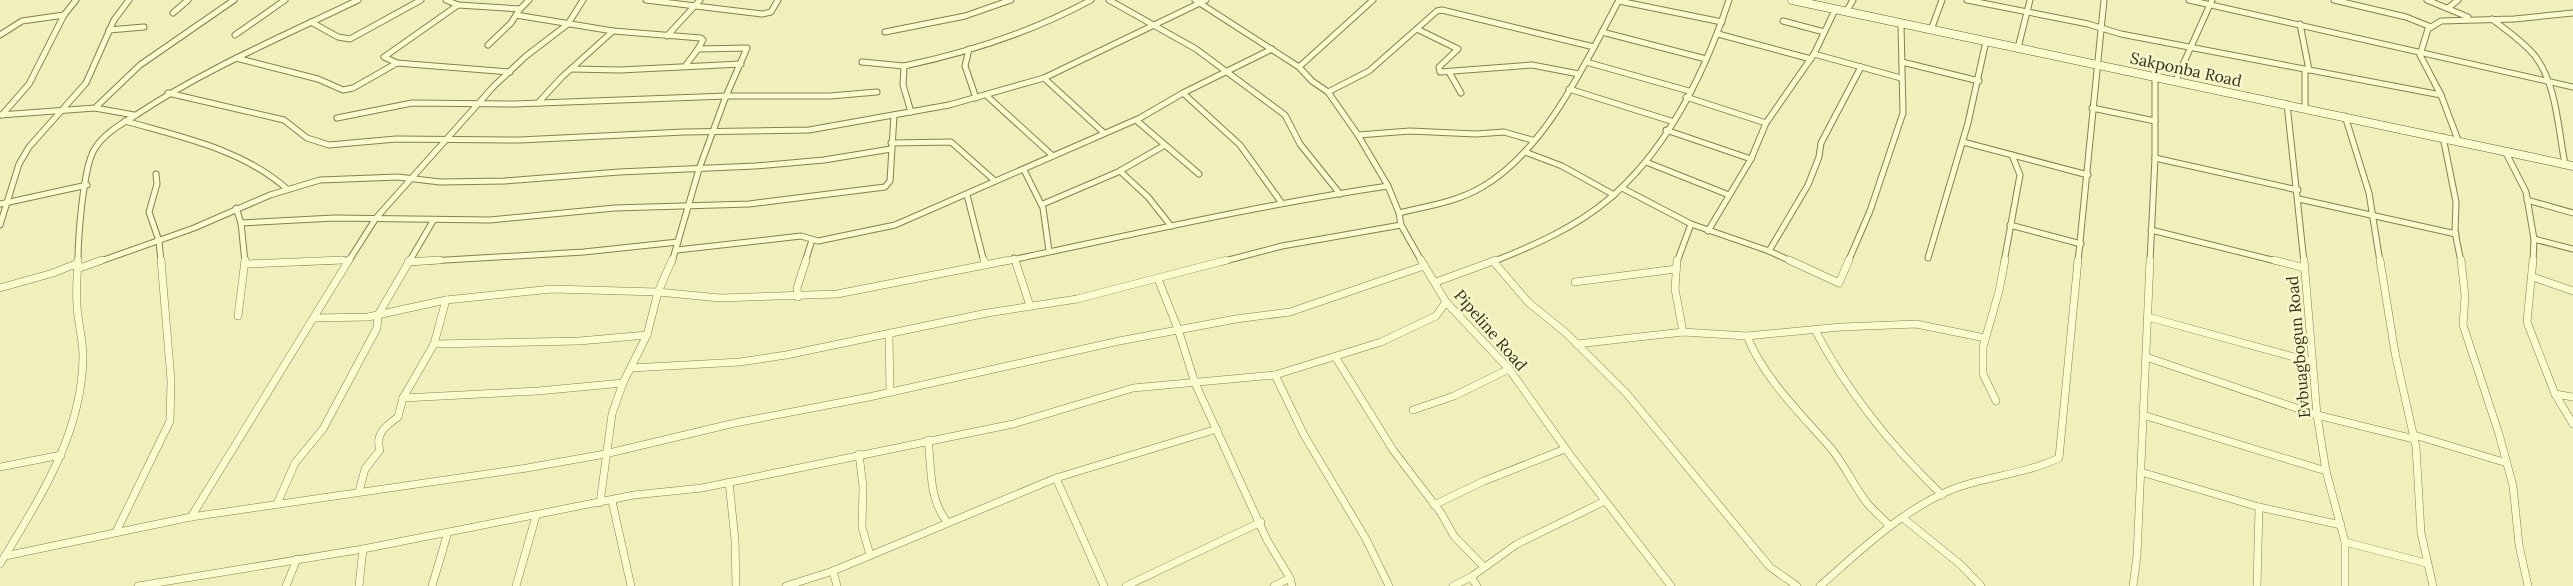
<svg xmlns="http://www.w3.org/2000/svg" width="2573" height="586" viewBox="0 0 2573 586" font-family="Lora,serif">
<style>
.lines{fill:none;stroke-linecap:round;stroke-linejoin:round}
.street-far1-casing{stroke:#877f54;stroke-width:7}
.street-casing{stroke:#877f54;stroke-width:8}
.secondary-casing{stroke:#695f38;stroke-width:9}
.street-far1{stroke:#fafbce;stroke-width:5}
.street{stroke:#fafbce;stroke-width:7}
.secondary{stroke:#fafbce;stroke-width:8}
.labels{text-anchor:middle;stroke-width:5;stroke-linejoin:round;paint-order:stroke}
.street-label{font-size:16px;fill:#35301a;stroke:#f6f7ca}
</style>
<rect width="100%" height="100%" fill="#eff0bb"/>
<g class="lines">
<g class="street-far1-casing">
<g id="street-far1">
<path d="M 446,0 L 458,5 L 520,9 L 511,23 L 488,45"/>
<path d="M 646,0 L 762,14 L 771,12 L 778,0"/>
<path d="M 1109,0 L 1196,49 L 1285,115 L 1300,144 L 1340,194"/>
<path d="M 1195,0 L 1299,67 L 1312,81 L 1328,92 L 1358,135 L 1388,186 L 1399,213 L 1401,225 L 1422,262"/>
<path d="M 1967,0 L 2088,24 L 2121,34 L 2441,95"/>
<path d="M 2189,0 L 2573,87"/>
<path d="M 2334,0 L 2406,17 L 2431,27"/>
<path d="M 2427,0 L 2468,17"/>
<path d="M 1619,1 L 1722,22"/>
<path d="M 458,5 L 384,57 L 397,63 L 510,72"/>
<path d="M 2448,8 L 2458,0"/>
<path d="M 520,9 L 529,0"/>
<path d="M 1846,12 L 1853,0"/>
<path d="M 173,13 L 188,0"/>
<path d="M 516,15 L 613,31 L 701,38 L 703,40 L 698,49 L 747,48 L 726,96 L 699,169 L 672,262"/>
<path d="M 2492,19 C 2507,31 2523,41 2535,56 C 2557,85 2558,129 2565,164"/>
<path d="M 1783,21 L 1824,32"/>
<path d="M 311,22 L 338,37 L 350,39 L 421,0"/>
<path d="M 2300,24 L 2309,70"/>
<path d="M 1417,29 L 1458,49 L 1439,67 L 1440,72 L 1532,65 L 1579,74"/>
<path d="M 109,30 L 144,27"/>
<path d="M 1931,30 L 1942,0"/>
<path d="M 885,32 L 965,16 L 1011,0"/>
<path d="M 1602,32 L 1706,59"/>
<path d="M 1718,34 L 1811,59"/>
<path d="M 0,35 L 22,21 L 64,15"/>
<path d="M 235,35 L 285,0"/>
<path d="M 667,36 L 700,0"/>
<path d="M 2018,48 L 2030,0"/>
<path d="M 969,49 L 965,66 L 976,98"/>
<path d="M 1814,54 L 1901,78"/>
<path d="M 236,58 L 318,79 L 343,90 L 353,88 L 397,63"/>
<path d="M 862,62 L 904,66"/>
<path d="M 1586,62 L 1689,91"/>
<path d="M 1902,62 L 1979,81"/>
<path d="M 686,65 L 698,49"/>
<path d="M 1299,67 L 1373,0"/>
<path d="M 571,69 L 620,70 L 741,64"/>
<path d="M 2305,70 L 2305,107"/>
<path d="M 1449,72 L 1461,93"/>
<path d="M 1044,78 L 1104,133"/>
<path d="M 2176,80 L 2212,0"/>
<path d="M 1569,89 L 1671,121"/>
<path d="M 1328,92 L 1369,71 L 1437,11 L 1442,10 L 1594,47"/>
<path d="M 168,93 L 284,120 L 307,138 L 329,145 L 396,139 L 520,140 L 684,132 L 809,130 L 949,105 L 1044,78 L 1206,0"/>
<path d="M 1183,93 L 1240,145 L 1281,202"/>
<path d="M 987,96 L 1053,156"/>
<path d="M 1686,97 L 1766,123"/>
<path d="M 538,103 L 562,77 L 613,31"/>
<path d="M 2287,104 L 2304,262"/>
<path d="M 95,108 L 134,115"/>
<path d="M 2092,108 L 2155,121"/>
<path d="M 911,112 L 903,85 L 904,66 C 970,52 1032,32 1091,0"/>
<path d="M 0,115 L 95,108 L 140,65 L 234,0"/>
<path d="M 2,115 L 29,84 L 64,15 L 76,0"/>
<path d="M 2345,116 L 2369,193 L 2380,262"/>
<path d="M 337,118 L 412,103 L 514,104 L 726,96 L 830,96 L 877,92"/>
<path d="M 1136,120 L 1199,174"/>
<path d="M 125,121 C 181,137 242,149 287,189"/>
<path d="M 1666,130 L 1751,159"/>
<path d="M 1358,135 L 1410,131 L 1476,134 L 1504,132 L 1532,140"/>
<path d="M 2443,137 L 2456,202 L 2455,232 L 2461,262"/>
<path d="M 2458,140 L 2441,95 L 2420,55 L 2428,29 L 2441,21 L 2514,19 L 2573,13"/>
<path d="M 1963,142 L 2088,175"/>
<path d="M 891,143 L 951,142 L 995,181"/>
<path d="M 2505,151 L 2526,192 L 2534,239 L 2533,262"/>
<path d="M 1525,152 L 1562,166 L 1614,195"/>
<path d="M 2155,158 L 2298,190"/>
<path d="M 1646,162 L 1729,195"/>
<path d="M 1024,170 L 1043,208 L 1049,251"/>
<path d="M 1120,171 L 1148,197 L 1171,226"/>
<path d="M 156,174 L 157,184 L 149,212 L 159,241 L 161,262"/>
<path d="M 1622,188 L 1691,224 L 1769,251 L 1793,262"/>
<path d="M 967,195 L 984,262"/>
<path d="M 2299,199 L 2456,234"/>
<path d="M 2527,200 L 2573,213"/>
<path d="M 0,204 L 87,185"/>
<path d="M 1043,204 L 1118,172 L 1165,145"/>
<path d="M 236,208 L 241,223 L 245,262"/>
<path d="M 1399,213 C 1427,206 1457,202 1482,187 C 1545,151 1586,62 1619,0"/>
<path d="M 241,223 L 334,218 L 490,220 L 615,208 L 749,204 L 885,187 L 890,181 L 894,115"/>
<path d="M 0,225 L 19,164 L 29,147 L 86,83 L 114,20 L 129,0"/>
<path d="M 2010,225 L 2081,244"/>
<path d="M 2151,230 L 2280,262"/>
<path d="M 1708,231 L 1751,159 L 1766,123 L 1814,54 L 1835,10"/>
<path d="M 2534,239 L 2573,249"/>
<path d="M 677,250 L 801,236 L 818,241 L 895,225 L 1140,118 L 1183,93 L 1272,49"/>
<path d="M 1769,251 L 1808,185 L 1819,157 L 1821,143 L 1861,67"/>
<path d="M 1014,258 L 1015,262"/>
<path d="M 1928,258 L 1968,123 L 1986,41"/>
<path d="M 78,262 C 78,238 83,169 94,150 C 103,134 121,124 136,115 C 205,69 284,36 358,0"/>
<path d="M 98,262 L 194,228 L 270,195 L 320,180 L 398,177 L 440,182 L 505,181 L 619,172 L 755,166 L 824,160 L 891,149"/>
<path d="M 303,262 L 348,260"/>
<path d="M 348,262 L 376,218 L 494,86 L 526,56 L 568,24 L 583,0"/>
<path d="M 409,262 L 433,221"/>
<path d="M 412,262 L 584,252 L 678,242"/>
<path d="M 805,262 L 812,240"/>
<path d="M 1002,262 C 1131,235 1258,205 1388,186"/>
<path d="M 1221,262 L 1282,246 L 1401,225"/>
<path d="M 1492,262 C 1533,246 1576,227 1609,199 C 1668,149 1705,72 1729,0"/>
<path d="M 1677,262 L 1691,224"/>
<path d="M 1848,262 L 1870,211 L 1903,113 L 1901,24"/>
<path d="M 2004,262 L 2020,175 L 2012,155"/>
<path d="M 2078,262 L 2104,0"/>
<path d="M 2150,262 L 2155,158 L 2155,76"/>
</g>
</g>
<g class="street-casing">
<g id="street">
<path d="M 984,260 L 985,264"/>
<path d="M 1015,260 L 1030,306"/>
<path d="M 1421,260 L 1446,302 L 1509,369 L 1573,459 L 1671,586"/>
<path d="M 1677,260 L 1675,289 L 1683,332"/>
<path d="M 1789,260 L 1839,283 L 1849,260"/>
<path d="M 2274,260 L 2305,268"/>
<path d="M 2304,260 L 2317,415 L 2326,471 L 2345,542 L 2345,586"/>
<path d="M 2380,260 L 2395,353 L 2416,447 L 2421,533 L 2433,586"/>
<path d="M 2461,260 L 2465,296 L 2463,325 L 2499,434 L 2513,486 L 2519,545 L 2528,586"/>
<path d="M 2533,260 L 2527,322 L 2555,394 L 2573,424"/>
<path d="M 1493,261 L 1528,302 L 1566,333 L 1627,394 L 1770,567 L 1797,586"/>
<path d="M 408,262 L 439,260"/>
<path d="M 245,264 L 342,260"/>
<path d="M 77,269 L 102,260"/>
<path d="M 2533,277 L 2573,291"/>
<path d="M 1158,279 L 1178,329 L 1195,383 L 1267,540 L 1290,578 L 1292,586"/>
<path d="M 1436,282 L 1496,260"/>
<path d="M 1575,282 L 1676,269"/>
<path d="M 0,288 L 53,273 L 78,263"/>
<path d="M 798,297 L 797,288 L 806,260"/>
<path d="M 238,316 L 245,260"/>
<path d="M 2148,317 L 2312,362"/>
<path d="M 314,318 L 368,317 L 446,300 L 552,289 L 658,292 L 720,298 L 837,294 L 1010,260"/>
<path d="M 1815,330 C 1848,393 1891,446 1942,495"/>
<path d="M 889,335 L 890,392"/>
<path d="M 1747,336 C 1763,377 1800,413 1829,446 C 1844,463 1853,485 1867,503 C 1874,511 1883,519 1890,526"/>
<path d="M 434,344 L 579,341 L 647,335"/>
<path d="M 1577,344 L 1683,332 L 1747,336 L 1841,327 L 1916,324 L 1985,338"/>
<path d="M 2146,357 L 2317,415 L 2414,439"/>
<path d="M 1336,358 L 1393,450 L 1441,513 L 1454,536 L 1484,567"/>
<path d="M 631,368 L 740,362 L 786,355 L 987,313 L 1077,299 L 1227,260"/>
<path d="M 1275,375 L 1304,435 L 1366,539 L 1389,586"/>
<path d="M 2555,394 L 2573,397"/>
<path d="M 403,398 L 538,391 L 623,383"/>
<path d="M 1996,401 L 1983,374 L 1983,347 L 1999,291 L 2005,260"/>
<path d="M 1413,410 L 1454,396 L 1509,369"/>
<path d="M 2143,415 L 2326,471"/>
<path d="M 2414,435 L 2507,463"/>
<path d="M 928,440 C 932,469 928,497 947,522"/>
<path d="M 859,454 L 863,487 L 862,527 L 870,555"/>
<path d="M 0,467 L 61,455"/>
<path d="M 2141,472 L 2259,507 L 2341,525"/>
<path d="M 1056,478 L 1104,586"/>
<path d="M 729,482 L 735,540 L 736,586"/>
<path d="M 359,492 L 365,469 L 380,450 C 374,434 387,425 398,417 L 403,398 L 434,344 L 446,300"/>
<path d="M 612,501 L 631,586"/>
<path d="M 600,503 L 612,414 L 623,383 L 647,335 L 658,292 L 672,260"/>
<path d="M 277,504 L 295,463 L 323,429 L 377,328 L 378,315 L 410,260"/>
<path d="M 1434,505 L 1484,481 L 1565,449"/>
<path d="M 191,517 L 349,260"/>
<path d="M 1903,518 L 1961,565 L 1981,586"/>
<path d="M 116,532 L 170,421 L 171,380 L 161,260"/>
<path d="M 2345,542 L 2426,563"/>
<path d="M 5,556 L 191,517 L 527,468 L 605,454 L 735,423 L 869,397 L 1119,341 L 1236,319 L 1290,312 L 1424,266"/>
<path d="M 0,564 C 39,499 82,435 83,357 C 83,340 78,323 77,306 C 76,291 77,275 78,260"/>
<path d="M 833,571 L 837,586"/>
<path d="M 1471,577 L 1477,586"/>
<path d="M 138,586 L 363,549 L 634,495 L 702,488 L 1013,424 L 1133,388 L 1275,375 L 1381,342 L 1436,316 L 1446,302"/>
<path d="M 286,586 L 297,559"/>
<path d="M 359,586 L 363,549"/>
<path d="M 432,586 L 448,532"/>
<path d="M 516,586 L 536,516"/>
<path d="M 786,586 L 833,571 L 1056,478 L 1217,429"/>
<path d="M 1126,586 L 1261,522"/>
<path d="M 1274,586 L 1290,578"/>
<path d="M 1453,586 L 1471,577 L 1517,544 L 1605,501"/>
<path d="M 1820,586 C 1861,550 1902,510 1953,489 C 1988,476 2025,474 2059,458 L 2078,260"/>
<path d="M 2133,586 L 2137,556 L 2150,260"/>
<path d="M 2257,586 L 2259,507"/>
</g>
</g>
<g class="secondary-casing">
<path id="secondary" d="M 1792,0 L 2573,166"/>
</g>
<use href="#street-far1" class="street-far1"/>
<use href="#street" class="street"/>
<use href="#secondary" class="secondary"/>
</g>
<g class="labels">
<g class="street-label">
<text transform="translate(2186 69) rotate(12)" y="6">Sakponba Road</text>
<text transform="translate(1491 330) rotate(49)" y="6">Pipeline Road</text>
<text transform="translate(2298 347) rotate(-95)" y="6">Evbuagbogun Road</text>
</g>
</g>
</svg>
